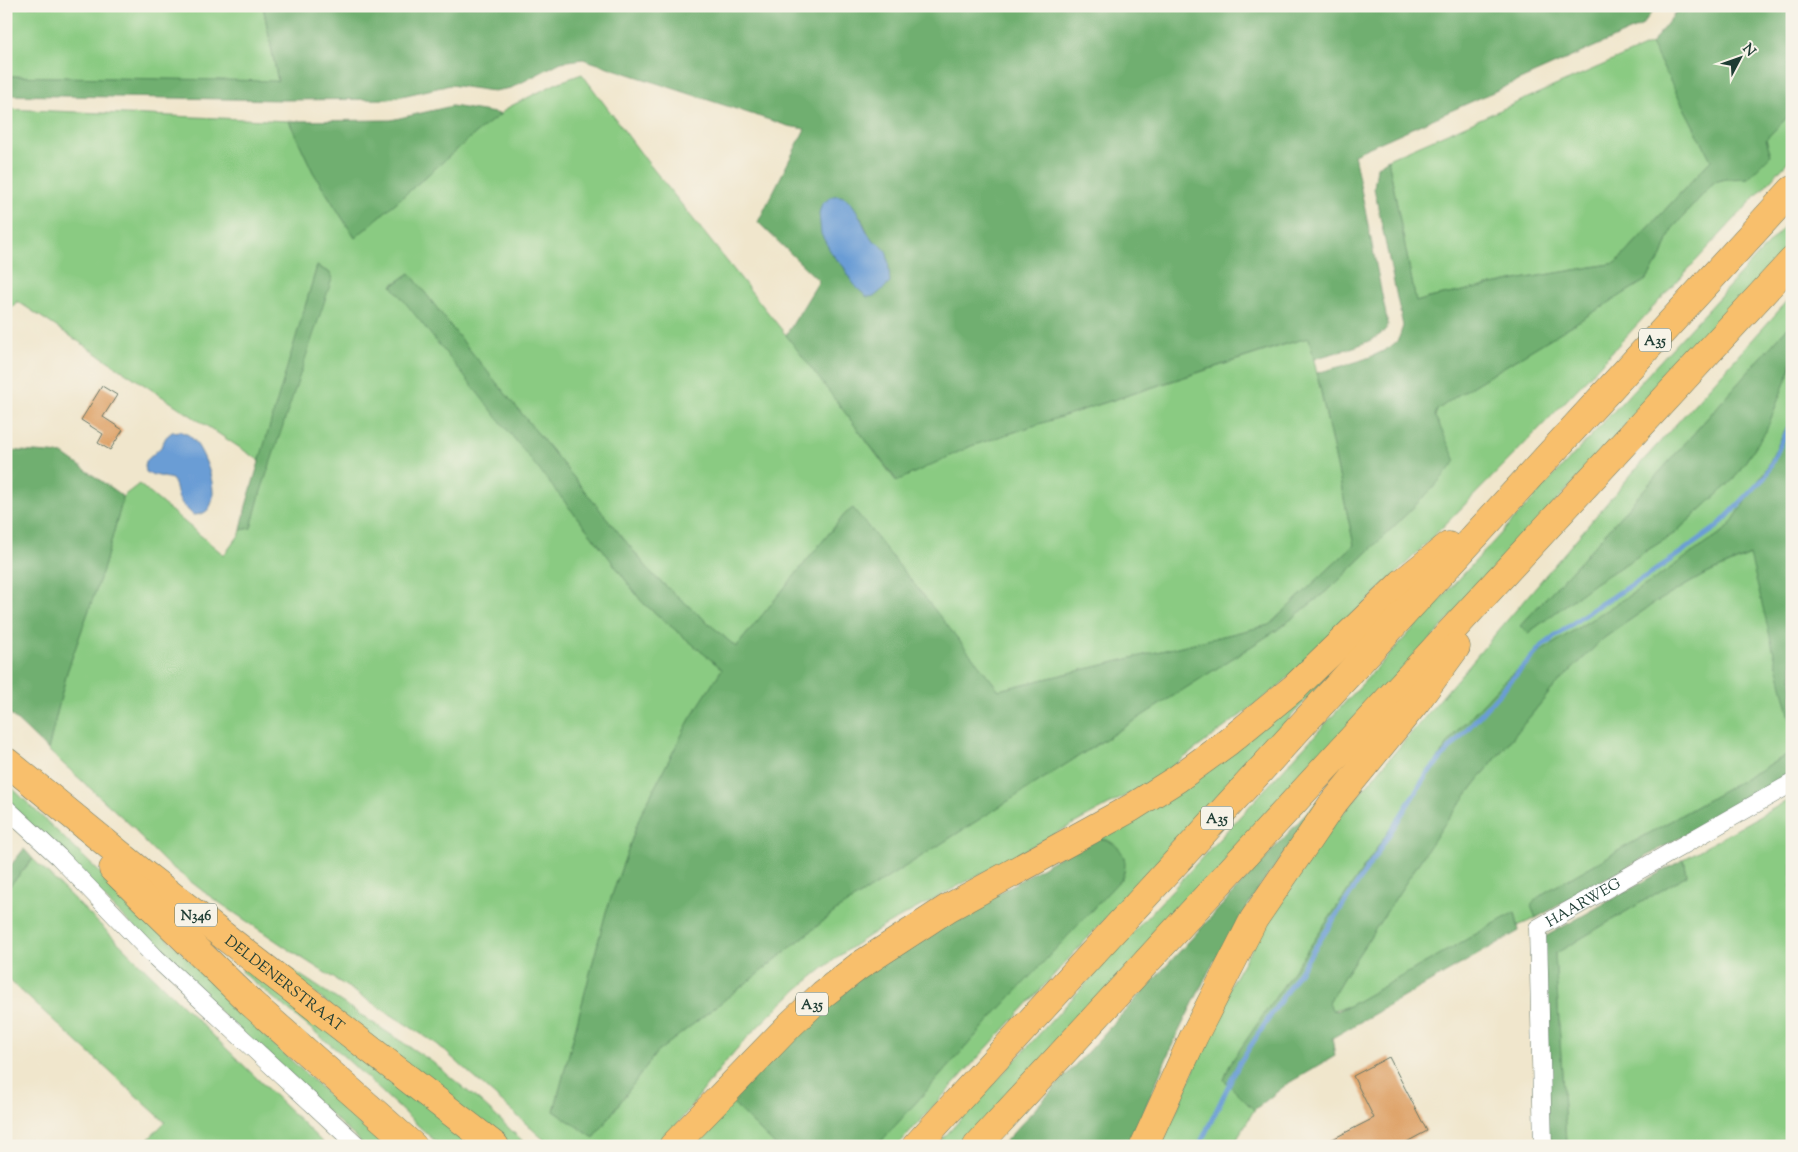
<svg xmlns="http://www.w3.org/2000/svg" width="1798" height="1152" viewBox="0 0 1798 1152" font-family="'Sorts Mill Goudy',serif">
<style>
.green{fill:#8acb82;stroke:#54845b}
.forest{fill:#6faf70;stroke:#477652;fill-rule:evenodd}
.water{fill:#6a9dd5;stroke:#446d84}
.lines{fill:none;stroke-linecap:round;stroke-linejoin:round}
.stream{stroke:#6a9dd5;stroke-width:5}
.building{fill:#dea166}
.minor-casing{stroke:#687869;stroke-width:19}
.primary-casing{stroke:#687869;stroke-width:29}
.motorway-casing{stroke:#687869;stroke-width:29}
.minor{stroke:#fff;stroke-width:18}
.primary{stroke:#f8bf6c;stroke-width:28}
.motorway{stroke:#f8bf6c;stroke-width:28}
.labels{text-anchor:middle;stroke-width:4.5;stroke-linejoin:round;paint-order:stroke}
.shield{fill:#f7f3e8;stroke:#60746a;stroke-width:1}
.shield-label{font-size:14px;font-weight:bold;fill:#1f3d34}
.street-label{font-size:15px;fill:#1f3d34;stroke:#f7f3e8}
</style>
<rect width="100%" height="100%" fill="#f7f3e8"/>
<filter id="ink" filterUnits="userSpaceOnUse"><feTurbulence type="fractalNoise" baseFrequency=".02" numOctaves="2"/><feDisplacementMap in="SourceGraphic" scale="10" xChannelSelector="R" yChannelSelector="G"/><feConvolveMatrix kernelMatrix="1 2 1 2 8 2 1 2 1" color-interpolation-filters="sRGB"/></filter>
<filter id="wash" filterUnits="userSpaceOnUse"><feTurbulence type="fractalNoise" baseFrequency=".0096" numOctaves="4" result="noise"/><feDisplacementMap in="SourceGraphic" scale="20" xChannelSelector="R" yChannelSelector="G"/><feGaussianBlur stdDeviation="1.12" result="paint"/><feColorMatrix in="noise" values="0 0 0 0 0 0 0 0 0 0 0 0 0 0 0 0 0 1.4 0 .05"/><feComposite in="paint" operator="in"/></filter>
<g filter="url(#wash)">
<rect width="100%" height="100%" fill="#f0e6cc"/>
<g class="green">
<path d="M 6,6 L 263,6 L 278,82 L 6,76 Z"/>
<path d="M 1651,44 L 1711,160 L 1616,263 L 1521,279 L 1429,298 L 1416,302 L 1388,159 Z"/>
<path d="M 582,74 L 646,160 L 806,360 L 896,481 L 971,446 L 1309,337 L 1354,545 L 1269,625 L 999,690 L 853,509 L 845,514 L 736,647 L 654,576 L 456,333 L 410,273 L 392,285 L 604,551 L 642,602 L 722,669 L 690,719 L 640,816 L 606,912 L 554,1111 L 594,1138 L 656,1053 L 759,973 L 837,910 L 1280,628 L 1333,586 L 1433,488 L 1435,416 L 1437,410 L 1458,395 L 1646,280 L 1662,256 L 1672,229 L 1714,182 L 1726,179 L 1748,178 L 1771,155 L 1766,139 L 1792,112 L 1792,157 L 1584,382 L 1507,462 L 1396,574 L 1277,688 L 1153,781 L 886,925 C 829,959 779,1002 735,1051 C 708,1081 686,1117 658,1146 L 551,1146 L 437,1044 L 291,951 L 208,895 L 164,861 L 141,838 L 134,828 L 48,750 L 67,672 L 104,567 L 122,502 L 122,497 L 139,484 L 224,555 L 240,534 L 241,530 L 251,528 L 260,494 L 330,273 L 317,266 L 260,461 L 17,301 L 6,316 L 6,109 L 289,121 L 313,172 L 355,238 L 476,133 L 509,107 L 557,83 Z"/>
<path d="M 1792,218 L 1792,243 L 969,1146 L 936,1146 Z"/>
<path d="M 1792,296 L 1792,327 L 1787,328 L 1780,336 L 1594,546 L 1520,626 L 1528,633 L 1595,583 L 1675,533 L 1733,480 L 1766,431 L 1792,364 L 1792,416 L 1767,467 L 1728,528 L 1652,581 L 1537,654 L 1502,683 L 1456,732 L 1230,1064 L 1224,1080 L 1254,1110 L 1233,1146 L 1161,1146 L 1232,982 L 1276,907 L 1333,825 L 1635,470 L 1638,468 L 1640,464 Z"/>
<path d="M 1751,555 L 1792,726 L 1792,752 L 1544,893 L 1531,906 L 1536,918 L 1518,926 L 1515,912 L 1349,1006 L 1332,1010 L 1329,1002 L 1343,978 L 1443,826 L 1479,779 L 1554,687 L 1604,638 L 1653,604 L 1702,576 Z"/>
<path d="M 1351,651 L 897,1146 L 877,1146 L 996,1013 L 1125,857 L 1109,841 L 1093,837 Z"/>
<path d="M 6,782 L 146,917 L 265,1036 L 384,1146 L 365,1146 L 230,1022 L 6,801 Z"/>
<path d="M 1792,798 L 1792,1146 L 1558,1146 L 1566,1143 L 1555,954 L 1687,875 L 1684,859 Z"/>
<path d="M 33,859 L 326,1146 L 142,1146 L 165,1122 L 6,977 L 6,890 Z"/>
<path d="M 247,940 L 431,1061 L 482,1103 L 528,1146 L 508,1146 Z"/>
<path d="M 244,967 L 489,1146 L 440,1146 L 338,1051 L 242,972 Z"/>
<path d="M 728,1099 L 776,1146 L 682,1146 Z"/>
</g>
<g class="forest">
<path d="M 263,6 L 1657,6 L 1641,26 L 1354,154 L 1388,325 C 1382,343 1331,353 1314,359 L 1309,338 L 1289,343 L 971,446 L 897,481 L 786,335 L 819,281 L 758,222 L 805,129 L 788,126 L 583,59 L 561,62 L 511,88 L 493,91 L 450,85 L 389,99 L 282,100 L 6,95 L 6,76 L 278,81 ZM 860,216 L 870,237 L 885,251 L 850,279 L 844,267 L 832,255 Z"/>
<path d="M 1681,6 L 1792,6 L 1792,112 L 1766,139 L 1771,155 L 1748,178 L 1726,179 L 1714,182 L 1672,229 L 1662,256 L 1646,280 L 1458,395 L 1437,410 L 1435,416 L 1456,461 L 1433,488 L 1333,586 L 1280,628 L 837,910 L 759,973 L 656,1053 L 594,1138 L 554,1111 L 606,912 L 640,816 L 690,719 L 722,669 L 642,602 L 604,551 L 392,286 L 410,273 L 456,333 L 654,576 L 736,647 L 845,514 L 853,508 L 999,690 L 1269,625 L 1354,545 L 1317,373 C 1340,366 1381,358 1397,341 C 1400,337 1401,331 1403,326 L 1374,188 L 1377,167 L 1388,159 L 1416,302 L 1429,298 L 1521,279 L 1616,263 L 1711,160 L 1651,44 Z"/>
<path d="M 452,106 L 501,114 L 476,133 L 355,238 L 313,172 L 289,121 L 391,120 Z"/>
<path d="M 317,266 L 330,273 L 332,279 L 260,494 L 251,528 L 241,530 L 246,506 Z"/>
<path d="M 1792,327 L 1791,367 L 1766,431 L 1733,480 L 1675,533 L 1595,583 L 1528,633 L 1520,626 L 1594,546 L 1780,336 L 1787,328 Z"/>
<path d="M 1792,416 L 1792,726 L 1750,555 L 1702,576 L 1653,604 L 1604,638 L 1554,687 L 1479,779 L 1443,826 L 1343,978 L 1329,1002 L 1332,1010 L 1336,1011 L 1349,1006 L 1515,912 L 1519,931 L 1332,1038 L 1335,1056 L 1287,1084 L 1254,1110 L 1224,1080 L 1230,1064 L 1456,732 L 1502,683 L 1537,654 L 1652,581 L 1728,528 L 1767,468 Z"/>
<path d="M 6,450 L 63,454 L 121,495 L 122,502 L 104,567 L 67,672 L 48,750 L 6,710 Z"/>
<path d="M 1370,744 L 1260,886 L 1213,963 L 1174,1041 L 1129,1146 L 1001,1146 Z"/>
<path d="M 1792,752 L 1792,775 L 1536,918 L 1531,906 L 1536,899 L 1544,893 Z"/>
<path d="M 1093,837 C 1098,838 1104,839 1109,841 C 1125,849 1129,865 1121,879 L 996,1013 L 877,1146 L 776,1146 L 728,1099 L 854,979 Z"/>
<path d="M 24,849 L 33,859 L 6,890 L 6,871 Z"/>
<path d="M 1684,859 L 1687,875 L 1555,954 L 1566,1144 L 1546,1146 L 1541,939 Z"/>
</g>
<g class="water">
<path d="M 833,196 C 855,192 861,225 871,238 C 875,242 883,246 886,251 C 889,258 889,275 890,283 L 875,296 L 867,297 L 857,288 L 850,279 L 844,267 L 832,254 L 821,234 L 819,213 L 822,204 Z"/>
<path d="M 180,431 C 184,433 188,434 191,437 C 206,451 231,516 193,515 C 188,510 182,505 179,499 C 176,492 177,486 172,479 L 150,474 L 146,472 L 145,466 L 146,461 L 161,447 L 166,437 L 172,432 Z"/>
</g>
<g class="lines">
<path class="stream" d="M 1199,1146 L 1240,1062 L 1376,855 L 1427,774 L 1541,647 L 1591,610 L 1653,572 L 1717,527 L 1765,477 L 1792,421"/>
</g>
<g id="blocks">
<g class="building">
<path d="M 102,386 L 117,395 L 103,417 L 123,430 L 110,450 L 98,443 L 103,434 L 81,420 Z"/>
<path d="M 1389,1057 L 1427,1131 L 1399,1146 L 1319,1146 L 1374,1118 L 1353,1076 Z"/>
</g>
</g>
</g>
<g filter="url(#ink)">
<use href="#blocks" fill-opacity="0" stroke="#687869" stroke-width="1"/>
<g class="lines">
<g class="minor-casing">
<g id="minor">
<path d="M 6,808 L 59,857 L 155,957 L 358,1146"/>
<path id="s1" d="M 1543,1146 L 1538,928 L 1792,783"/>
</g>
</g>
<g class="primary-casing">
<g id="primary">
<path id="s2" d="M 7,762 L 144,874 L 495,1146"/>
<path d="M 113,869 L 251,1003 L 413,1146"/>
</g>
</g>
<g class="motorway-casing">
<g id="motorway">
<path d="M 673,1146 L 791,1024 L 823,994 L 859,966 L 948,908 L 1131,808 L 1177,779 L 1228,742 L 1295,687 L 1402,583 L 1448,546"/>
<path d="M 916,1146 L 1792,190"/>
<path d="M 977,1146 L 1792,261"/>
<path d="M 1144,1146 L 1194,1036 L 1254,919 L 1331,806 L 1416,702 L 1456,647"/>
</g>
</g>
<use href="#minor" class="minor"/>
<use href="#primary" class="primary"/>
<use href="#motorway" class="motorway"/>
</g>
</g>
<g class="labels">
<g class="shield">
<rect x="1639" y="328.5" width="32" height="23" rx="4"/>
<rect x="1201" y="806.5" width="32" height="23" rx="4"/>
<rect x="175" y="903.5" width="42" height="23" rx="4"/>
<rect x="796" y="992.5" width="32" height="23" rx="4"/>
</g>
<g class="shield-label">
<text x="1655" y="345">A35</text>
<text x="1217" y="823">A35</text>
<text x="196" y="920">N346</text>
<text x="812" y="1009">A35</text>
</g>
<g class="street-label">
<text dy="5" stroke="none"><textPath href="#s1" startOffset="270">HAARWEG</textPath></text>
<text dy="5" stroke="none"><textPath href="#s2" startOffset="355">DELDENERSTRAAT</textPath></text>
</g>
</g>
<rect width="1798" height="1152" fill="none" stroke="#f7f3e8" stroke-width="25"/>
<g transform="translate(1740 58) rotate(49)" stroke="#f7f3e8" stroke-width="4" paint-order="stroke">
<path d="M0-4L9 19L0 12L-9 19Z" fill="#1f3d34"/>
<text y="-8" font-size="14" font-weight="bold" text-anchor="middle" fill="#1f3d34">N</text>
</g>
</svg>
